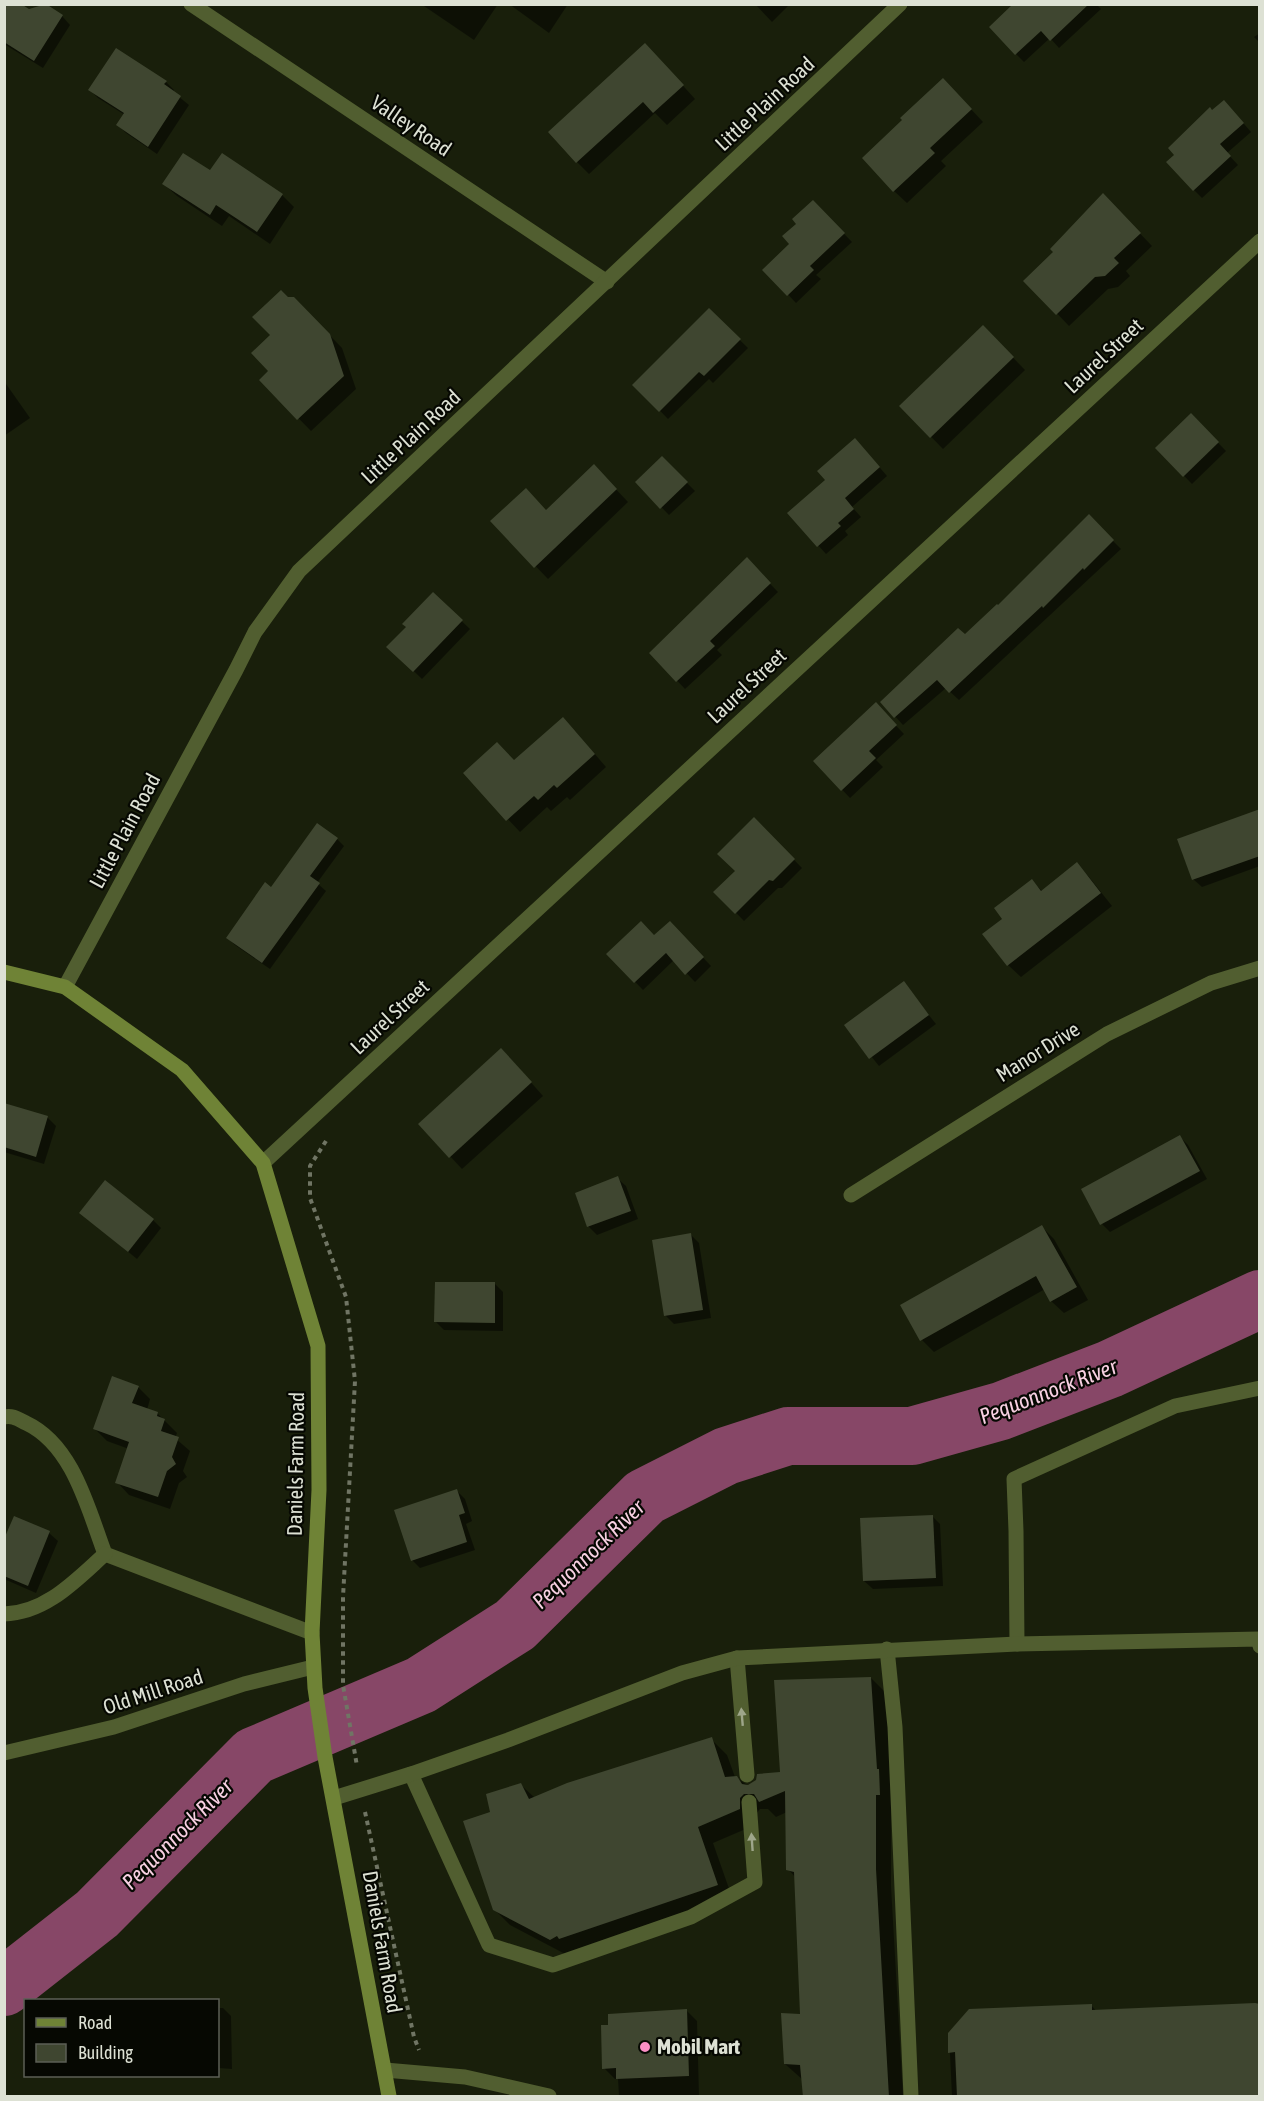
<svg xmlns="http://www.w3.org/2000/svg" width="1264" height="2101" viewBox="0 0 1264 2101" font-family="'Asap Condensed',sans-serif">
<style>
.shadow{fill:#0007}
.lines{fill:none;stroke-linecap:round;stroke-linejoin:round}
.river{stroke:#874767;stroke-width:58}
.building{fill:#3f4630}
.path{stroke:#707564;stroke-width:4;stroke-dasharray:4.5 4.5;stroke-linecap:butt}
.lane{stroke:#515e30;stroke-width:15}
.street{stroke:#515e30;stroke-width:15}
.secondary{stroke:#6f8336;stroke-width:15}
.oneway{fill:#9ea68a}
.poi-dot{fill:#fb8fc5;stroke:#060802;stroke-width:2}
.labels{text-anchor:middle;stroke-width:4.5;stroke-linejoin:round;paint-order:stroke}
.street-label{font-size:21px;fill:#dde1d4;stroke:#060802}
.poi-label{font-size:21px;font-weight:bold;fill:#dde1d4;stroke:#060802;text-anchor:start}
.water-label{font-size:22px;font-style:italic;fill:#f8d0e2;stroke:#060802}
</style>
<rect width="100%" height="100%" fill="#191f0b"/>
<g class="shadow">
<path d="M 4,4 L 62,16 L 70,25 L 43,68 L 4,44 Z"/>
<path d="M 421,4 L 498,4 L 474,40 Z"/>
<path d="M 509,4 L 568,4 L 549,33 Z"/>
<path d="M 755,4 L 790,4 L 772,22 Z"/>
<path d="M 1016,4 L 1096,4 L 1101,9 L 1059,48 L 1050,38 L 1024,62 L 1016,54 Z"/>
<path d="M 1260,33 L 1260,43 L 1254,37 Z"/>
<path d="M 117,50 L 166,82 L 174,90 L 173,92 L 189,105 L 157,154 L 126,133 L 118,125 L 125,115 L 98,98 L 90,90 Z"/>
<path d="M 657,57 L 695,99 L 667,125 L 655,113 L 589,174 L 577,162 Z"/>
<path d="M 955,92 L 983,122 L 941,161 L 946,166 L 907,203 L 894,191 Z"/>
<path d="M 1232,110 L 1251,132 L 1227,153 L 1238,165 L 1202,198 L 1194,190 L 1212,112 Z"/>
<path d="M 211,172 L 282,195 L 294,207 L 270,244 L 229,216 L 222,226 L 177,196 L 164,184 Z"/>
<path d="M 1103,195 L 1152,246 L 1126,271 L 1130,276 L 1118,287 L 1108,289 L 1069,326 L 1026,281 L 1055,252 Z"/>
<path d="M 813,202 L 852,242 L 816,275 L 821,279 L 796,303 L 765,270 L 791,244 L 798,224 Z"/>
<path d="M 709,310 L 748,348 L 713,383 L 709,379 L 668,419 L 635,385 Z"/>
<path d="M 306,311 L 342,348 L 356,389 L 311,431 L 261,380 L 270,371 L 272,335 Z"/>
<path d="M 983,327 L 1025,370 L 943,449 L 901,406 Z"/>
<path d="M 4,381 L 30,418 L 4,436 Z"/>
<path d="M 1191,415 L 1226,451 L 1192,484 L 1157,448 Z"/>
<path d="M 863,448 L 887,476 L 852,507 L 861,517 L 845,531 L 848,535 L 826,554 L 789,513 Z"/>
<path d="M 662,458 L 695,491 L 669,515 L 637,482 Z"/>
<path d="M 594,466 L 628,502 L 548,579 L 492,521 L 546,511 Z"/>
<path d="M 1089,517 L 1121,549 L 959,700 L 946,688 L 903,725 L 882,702 L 965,636 L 998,608 Z"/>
<path d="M 747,560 L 778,592 L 717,650 L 722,655 L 685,689 L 651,653 Z"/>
<path d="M 433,594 L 470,629 L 422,679 L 389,647 L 408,627 Z"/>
<path d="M 875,704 L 904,734 L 876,760 L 883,767 L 850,798 L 815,761 Z"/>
<path d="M 575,731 L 606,767 L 570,800 L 567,797 L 551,811 L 547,807 L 520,832 L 465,773 L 514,762 Z"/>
<path d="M 1260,811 L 1260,866 L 1202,887 L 1193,879 Z"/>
<path d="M 754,819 L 802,868 L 782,888 L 778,888 L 744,921 L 716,892 L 737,871 Z"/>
<path d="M 337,839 L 344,846 L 317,883 L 326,891 L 270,969 L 235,945 L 228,938 L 271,889 Z"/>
<path d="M 1077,864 L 1089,877 L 1112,906 L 1021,977 L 1008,965 L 984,934 L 1004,919 L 1032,881 L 1042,891 Z"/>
<path d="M 670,923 L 711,966 L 695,982 L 674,960 L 643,990 L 608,954 L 655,937 Z"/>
<path d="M 903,983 L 936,1024 L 879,1066 L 846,1025 Z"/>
<path d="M 513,1062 L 543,1096 L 462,1169 L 420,1124 Z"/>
<path d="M 4,1104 L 48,1118 L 56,1126 L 44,1164 L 4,1152 Z"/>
<path d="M 1180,1137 L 1188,1145 L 1207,1179 L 1110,1232 L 1102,1224 L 1083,1190 Z"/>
<path d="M 617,1178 L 626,1186 L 638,1219 L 597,1235 L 589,1227 L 576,1194 Z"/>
<path d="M 81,1213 L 153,1220 L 161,1228 L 137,1259 Z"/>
<path d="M 1042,1227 L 1054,1239 L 1088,1300 L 1064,1313 L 1051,1301 L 1045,1289 L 934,1352 L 922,1340 Z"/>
<path d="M 691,1235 L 699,1243 L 711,1318 L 674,1324 L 666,1316 L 654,1241 Z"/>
<path d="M 495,1284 L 503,1292 L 503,1331 L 444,1330 L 436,1322 Z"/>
<path d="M 138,1387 L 150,1399 L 147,1410 L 157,1413 L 177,1433 L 175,1438 L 190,1451 L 183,1471 L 187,1477 L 179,1483 L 170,1509 L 129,1495 L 117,1482 L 129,1449 L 107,1441 L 95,1429 Z"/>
<path d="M 457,1491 L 465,1499 L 472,1521 L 466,1524 L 475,1550 L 420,1568 L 412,1560 Z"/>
<path d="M 932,1516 L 940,1524 L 943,1586 L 873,1589 L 864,1581 Z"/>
<path d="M 15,1518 L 49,1533 L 58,1541 L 36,1593 L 4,1579 L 4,1543 Z"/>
<path d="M 871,1678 L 887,1694 L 896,1810 L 891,1810 L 891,1886 L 903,2096 L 805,2096 L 803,2080 L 785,2064 L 802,2016 L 796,1878 L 788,1869 L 787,1812 L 776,1817 L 768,1809 L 760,1809 L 755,1815 L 755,1825 L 713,1843 L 733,1900 L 567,1955 L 510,1925 L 494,1909 L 492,1813 L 521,1785 L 535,1798 L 711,1739 L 727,1755 L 735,1777 L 749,1786 L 781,1774 Z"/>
<path d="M 1091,2005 L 1097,2012 L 1260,2005 L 1260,2096 L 952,2096 L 949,2034 Z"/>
<path d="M 218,2008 L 223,2008 L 231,2016 L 232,2069 L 218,2068 Z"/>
<path d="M 687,2011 L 697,2021 L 699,2096 L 619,2096 L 618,2079 L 615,2079 L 604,2068 Z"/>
</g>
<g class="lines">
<path class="river" d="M 4,1987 L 97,1914 L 254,1756 L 421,1685 L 515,1625 L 645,1497 L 726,1456 L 788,1436 L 912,1436 L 1001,1411 L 1110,1369 L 1260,1299"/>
</g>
<g class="building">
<path d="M 4,4 L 21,4 L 29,9 L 46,4 L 63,15 L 34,61 L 4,42 Z"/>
<path d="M 1013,4 L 1089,4 L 1050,41 L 1041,31 L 1015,55 L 989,27 Z"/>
<path d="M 645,43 L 684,85 L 653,113 L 643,102 L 576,163 L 548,132 Z"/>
<path d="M 116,48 L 167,81 L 164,84 L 181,96 L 148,147 L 116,125 L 124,113 L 88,90 Z"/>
<path d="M 943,78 L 972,109 L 930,148 L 935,153 L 893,192 L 862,158 L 902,120 L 900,118 Z"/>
<path d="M 1224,100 L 1244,123 L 1220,144 L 1231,156 L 1193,191 L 1166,162 L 1174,155 L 1168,148 L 1210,107 L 1212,110 Z"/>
<path d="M 183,153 L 210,170 L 222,153 L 283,194 L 257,232 L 216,205 L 210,215 L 162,184 Z"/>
<path d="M 1103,193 L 1141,233 L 1114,258 L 1119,263 L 1105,276 L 1095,277 L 1056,315 L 1023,281 L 1053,252 L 1050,249 Z"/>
<path d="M 813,200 L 845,233 L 810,266 L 814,270 L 787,296 L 762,270 L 789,244 L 782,236 L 796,224 L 792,219 Z"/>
<path d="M 281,290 L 288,297 L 294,297 L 330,334 L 344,376 L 297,420 L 259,380 L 268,371 L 251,353 L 270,335 L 252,317 Z"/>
<path d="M 709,308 L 741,339 L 704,376 L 699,372 L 659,412 L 632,385 Z"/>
<path d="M 983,325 L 1014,357 L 930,438 L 899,406 Z"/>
<path d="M 1191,413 L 1219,442 L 1183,477 L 1155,448 Z"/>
<path d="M 855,438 L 880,467 L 845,498 L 854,509 L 838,523 L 841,526 L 817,547 L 787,513 L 825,480 L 817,471 Z"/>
<path d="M 662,456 L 688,482 L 660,509 L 635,482 Z"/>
<path d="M 594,464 L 617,489 L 534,568 L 490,521 L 526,488 L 546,510 Z"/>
<path d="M 1089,514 L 1114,540 L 1084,570 L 1083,568 L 1043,608 L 1042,606 L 949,693 L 937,680 L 894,718 L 880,702 L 958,628 L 965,634 L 997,604 L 998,605 Z"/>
<path d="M 747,557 L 771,583 L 710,641 L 715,646 L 676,682 L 649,653 Z"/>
<path d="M 433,592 L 463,620 L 413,672 L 386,647 L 406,627 L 402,624 Z"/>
<path d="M 876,702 L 897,725 L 869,751 L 876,758 L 841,791 L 813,761 Z"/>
<path d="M 563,717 L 595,754 L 557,788 L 554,785 L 538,800 L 534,796 L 506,821 L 463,773 L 497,742 L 514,760 Z"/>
<path d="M 1260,809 L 1260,856 L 1192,880 L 1177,839 Z"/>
<path d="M 754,817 L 795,859 L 773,881 L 769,880 L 735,914 L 713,892 L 735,871 L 717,854 Z"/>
<path d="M 317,823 L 338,838 L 310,876 L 320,883 L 262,963 L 226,938 L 265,882 L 271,887 Z"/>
<path d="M 1077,862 L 1101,893 L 1007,966 L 982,934 L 1002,919 L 994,908 L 1032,879 L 1041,891 Z"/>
<path d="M 641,921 L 654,935 L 670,921 L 704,957 L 685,975 L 666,953 L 634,983 L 606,954 Z"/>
<path d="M 904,981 L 929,1015 L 869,1059 L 844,1025 Z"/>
<path d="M 501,1048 L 532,1082 L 449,1158 L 418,1124 Z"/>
<path d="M 4,1103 L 48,1116 L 36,1157 L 4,1147 Z"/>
<path d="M 1180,1135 L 1200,1171 L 1100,1225 L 1081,1189 Z"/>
<path d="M 618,1176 L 631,1211 L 587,1227 L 575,1193 Z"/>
<path d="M 105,1180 L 154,1219 L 128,1252 L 79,1213 Z"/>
<path d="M 1042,1225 L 1077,1287 L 1050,1302 L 1036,1276 L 920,1341 L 900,1305 Z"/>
<path d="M 691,1233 L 703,1310 L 664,1316 L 652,1240 Z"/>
<path d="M 435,1282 L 495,1282 L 495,1323 L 434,1322 Z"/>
<path d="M 112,1376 L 139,1386 L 132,1403 L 158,1412 L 157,1416 L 165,1419 L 161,1431 L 179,1437 L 172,1457 L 176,1464 L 167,1471 L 158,1497 L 115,1483 L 129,1442 L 93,1429 Z"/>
<path d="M 457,1489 L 465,1513 L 459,1515 L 467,1542 L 411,1561 L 394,1510 Z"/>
<path d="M 933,1515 L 936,1578 L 863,1581 L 860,1518 Z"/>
<path d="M 14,1516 L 50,1531 L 28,1586 L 4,1576 L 4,1539 Z"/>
<path d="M 871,1677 L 877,1769 L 879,1769 L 880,1795 L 876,1795 L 876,1869 L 889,2097 L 803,2097 L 800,2065 L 784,2064 L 781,2013 L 800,2014 L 794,1872 L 786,1870 L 785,1791 L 759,1802 L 754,1794 L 744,1794 L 740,1798 L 740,1809 L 698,1827 L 718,1885 L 559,1939 L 557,1936 L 550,1940 L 493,1910 L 463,1821 L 490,1812 L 486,1794 L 521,1783 L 529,1799 L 567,1783 L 712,1737 L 725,1777 L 737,1776 L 742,1784 L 748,1785 L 756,1780 L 757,1774 L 780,1772 L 774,1680 Z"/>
<path d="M 1255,2003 L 1260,2004 L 1260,2095 L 1239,2097 L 957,2097 L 955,2052 L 948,2053 L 948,2033 L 969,2009 L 1092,2004 L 1092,2010 Z"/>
<path d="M 687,2009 L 689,2076 L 616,2079 L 616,2068 L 602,2069 L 601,2025 L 608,2025 L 608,2014 Z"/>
</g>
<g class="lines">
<g class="path">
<path d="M 326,1141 L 310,1166 L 310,1198 L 346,1297 L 355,1381 L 343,1597 L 343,1685 L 357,1766"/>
<path d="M 365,1812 L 414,2037 L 419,2050"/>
</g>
<g class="lane">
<path d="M 4,1417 C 13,1415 18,1419 26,1423 C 73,1445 88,1509 105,1554 L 312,1633"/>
<path d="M 4,1614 C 46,1613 76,1580 105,1554"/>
<path d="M 1017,1644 L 1016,1531 L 1014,1479 L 1175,1406 L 1260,1388"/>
<path d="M 887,1649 L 895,1727 L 911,2096"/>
<path d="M 737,1658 L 747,1775"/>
<path d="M 411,1774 L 489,1945 L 553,1965 L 691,1917 L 755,1882 L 749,1802"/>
<path d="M 334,1798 L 411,1774 L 508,1740 L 682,1673 L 737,1658 L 1017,1644 L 1259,1639 L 1260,1646"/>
<path d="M 385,2070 L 465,2077 L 549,2096"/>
</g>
<g class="street">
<path d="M 191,4 L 607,282"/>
<path d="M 65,987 L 236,670 L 255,632 L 299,571 L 900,4"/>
<path d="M 263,1163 L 1260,241"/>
<path d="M 851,1195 L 1107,1034 L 1211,983 L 1260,968"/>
<path d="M 4,1753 L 114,1727 L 244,1684 L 313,1667"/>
</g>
<path class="secondary" d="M 4,972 L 65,987 L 182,1070 L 263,1163 L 318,1346 L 319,1490 L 312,1633 L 315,1688 L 325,1757 L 389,2096"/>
</g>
<defs><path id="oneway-solid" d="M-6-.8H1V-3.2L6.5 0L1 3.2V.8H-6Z" transform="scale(1.5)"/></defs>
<g class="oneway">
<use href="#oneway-solid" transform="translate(742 1717) rotate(-95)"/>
<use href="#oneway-solid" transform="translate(752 1842) rotate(-94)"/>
</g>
<circle class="poi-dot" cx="645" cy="2047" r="6"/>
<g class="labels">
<g class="street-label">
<text transform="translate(765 104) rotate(-43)" y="7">Little Plain Road</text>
<text transform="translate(411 126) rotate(34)" y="7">Valley Road</text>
<text transform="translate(1104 356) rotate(-43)" y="7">Laurel Street</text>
<text transform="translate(411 437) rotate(-43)" y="7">Little Plain Road</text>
<text transform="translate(747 686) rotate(-43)" y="7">Laurel Street</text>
<text transform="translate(125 831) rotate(-62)" y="7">Little Plain Road</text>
<text transform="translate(390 1017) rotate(-43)" y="7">Laurel Street</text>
<text transform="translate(1038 1052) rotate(-32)" y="7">Manor Drive</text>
<text transform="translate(296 1464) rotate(-89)" y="7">Daniels Farm Road</text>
<text transform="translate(153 1692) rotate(-18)" y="7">Old Mill Road</text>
<text transform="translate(382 1942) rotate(80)" y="7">Daniels Farm Road</text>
</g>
<g class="poi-label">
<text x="657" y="2054">Mobil Mart</text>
</g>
<g class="water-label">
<text transform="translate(1048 1391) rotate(-21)" y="8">Pequonnock River</text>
<text transform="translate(588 1554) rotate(-44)" y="8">Pequonnock River</text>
<text transform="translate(177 1834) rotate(-45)" y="8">Pequonnock River</text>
</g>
</g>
<rect width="1264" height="2101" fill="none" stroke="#dde1d4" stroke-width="12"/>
<rect x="24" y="1999" width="195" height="78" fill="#060802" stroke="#5c5f56" stroke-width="1.5"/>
<rect x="36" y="2018" width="30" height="9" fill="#6f8336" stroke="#5c5f56" stroke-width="1.5"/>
<text x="78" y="2029" font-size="18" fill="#dde1d4">Road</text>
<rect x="36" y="2044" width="30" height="18" fill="#3f4630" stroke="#5c5f56" stroke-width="1.5"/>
<text x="78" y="2059" font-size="18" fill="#dde1d4">Building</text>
</svg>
